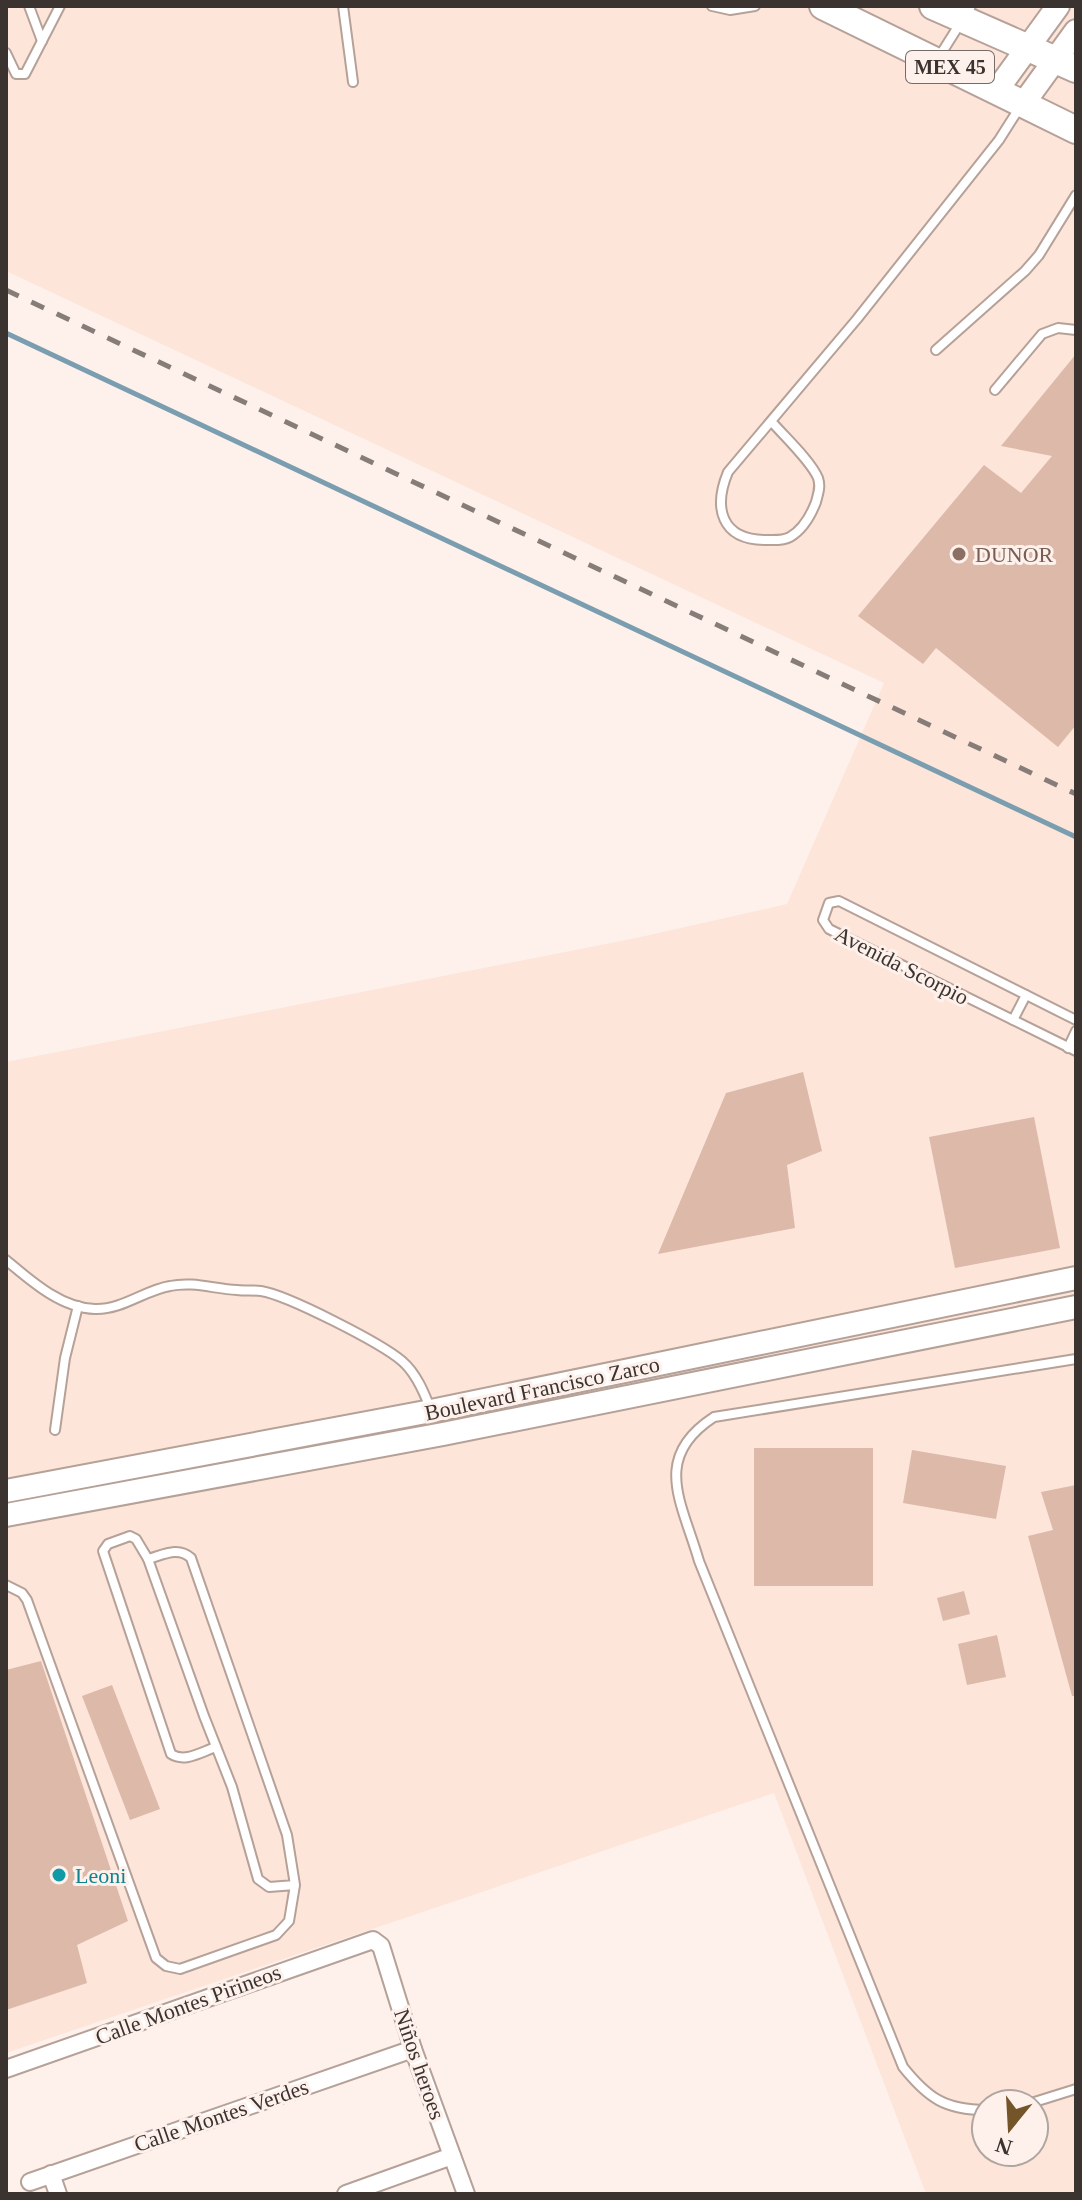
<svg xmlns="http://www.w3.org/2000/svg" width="1082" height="2200" viewBox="0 0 1082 2200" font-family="Georgia,serif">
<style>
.built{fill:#fde5da;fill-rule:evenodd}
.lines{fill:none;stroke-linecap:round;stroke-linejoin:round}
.stream{stroke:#7a9daf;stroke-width:5}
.building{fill:#dcb9a9}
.service-casing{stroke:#b6a198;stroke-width:12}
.minor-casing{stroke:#b6a198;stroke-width:20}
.secondary-casing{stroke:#b6a198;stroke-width:26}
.primary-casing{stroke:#b6a198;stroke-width:30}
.service{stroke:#fff;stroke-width:8}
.minor{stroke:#fff;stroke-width:16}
.secondary{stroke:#fff;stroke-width:22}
.primary{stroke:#fff;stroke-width:26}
.rail{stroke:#867c78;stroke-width:5;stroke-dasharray:14 14;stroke-linecap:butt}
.education-dot{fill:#8d6e63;stroke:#fef1eb;stroke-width:3}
.culture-dot{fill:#0f9aa8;stroke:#fef1eb;stroke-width:3}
.labels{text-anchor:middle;stroke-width:6;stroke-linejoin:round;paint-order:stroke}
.shield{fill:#fef1eb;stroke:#766c67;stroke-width:2}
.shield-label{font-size:20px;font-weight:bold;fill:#3b332f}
.education-label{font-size:22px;fill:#785e54;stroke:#fef1eb;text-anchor:start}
.street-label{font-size:22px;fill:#3b332f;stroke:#fef1eb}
.culture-label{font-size:22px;fill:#0d838f;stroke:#fef1eb;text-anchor:start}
</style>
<rect width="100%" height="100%" fill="#fef1eb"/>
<path class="built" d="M 6,6 L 1076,6 L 1076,2194 L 926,2194 L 774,1793 L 6,2053 L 6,1062 L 636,938 L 787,904 L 884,683 L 6,271 ZM 986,2104 L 1034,2104 L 1034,2152 L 986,2152 Z"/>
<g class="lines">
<path class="stream" d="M 6,333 L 1076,837"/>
</g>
<g class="building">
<path d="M 1076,354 L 1076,725 L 1058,747 L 936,648 L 923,664 L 858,616 L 984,465 L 1021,493 L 1052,456 L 1001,446 Z"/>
<path d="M 803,1072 L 822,1151 L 787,1165 L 795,1228 L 658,1254 L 726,1093 Z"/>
<path d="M 1034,1117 L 1060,1248 L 955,1268 L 929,1137 Z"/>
<rect x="754" y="1448" width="119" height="138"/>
<path d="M 912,1450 L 1006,1466 L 996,1519 L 903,1503 Z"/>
<path d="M 1076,1485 L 1076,1696 L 1072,1696 L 1028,1536 L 1053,1530 L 1041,1492 Z"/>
<path d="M 964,1591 L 970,1614 L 943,1621 L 937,1598 Z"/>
<path d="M 997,1635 L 1006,1677 L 967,1685 L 958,1644 Z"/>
<path d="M 41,1661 L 128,1921 L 77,1945 L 87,1983 L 6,2010 L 6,1670 Z"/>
<path d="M 112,1685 L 160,1809 L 130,1820 L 82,1696 Z"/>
</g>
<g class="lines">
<g class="service-casing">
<g id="service">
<path d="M 29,6 L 42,41"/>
<path d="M 343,6 L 353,82"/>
<path d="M 712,6 L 730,10 L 755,6"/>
<path d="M 6,53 L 16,74 L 25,74 L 60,6"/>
<path d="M 939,57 L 971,6"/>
<path d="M 936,350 L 1025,271 L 1039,255 L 1076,195"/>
<path d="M 995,390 L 1042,334 L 1058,328 L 1076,330"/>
<path d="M 771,421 C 784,436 811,461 818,478 C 821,487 818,494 816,502 C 811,515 802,530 790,537 C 783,541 774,540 766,540 C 721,540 713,508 728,472 L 857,319 L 999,140 L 1020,107"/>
<path d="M 1013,1020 L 1026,995"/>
<path d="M 1076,1020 L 839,901 L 829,903 L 823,920 L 829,929 L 1076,1051"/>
<path d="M 1068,1048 L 1076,1031"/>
<path d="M 6,1260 C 31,1281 61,1308 95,1309 C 122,1310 145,1290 170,1286 C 193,1281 214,1289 237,1290 C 245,1291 253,1290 261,1291 C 287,1295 381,1343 402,1361 C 416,1373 424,1392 430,1408"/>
<path d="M 55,1430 L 65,1358 L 78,1306"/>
<path d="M 148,1559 L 136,1539 L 130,1536 L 108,1544 L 103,1551 L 171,1754 C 185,1763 201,1752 216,1747"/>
<path d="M 6,1585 L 22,1593 L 27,1600 L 156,1958 L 166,1966 L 180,1969 L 276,1935 L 289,1921 L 295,1885 L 287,1835 L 191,1558 C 178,1546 163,1555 148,1559 L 204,1716 L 232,1787 L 258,1879 L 269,1887 L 295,1885"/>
<path d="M 1028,2104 L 1076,2089"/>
<path d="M 986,2110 C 945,2110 928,2098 903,2067 L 699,1561 C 682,1502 651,1458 714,1417 L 1076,1359"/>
</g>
</g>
<g class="minor-casing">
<g id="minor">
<path d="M 6,2069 L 373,1940 L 381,1946 L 413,2049 L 466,2194"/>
<path d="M 51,2174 L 58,2194"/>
<path d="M 30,2182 L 413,2049"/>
<path d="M 346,2194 L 452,2156"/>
</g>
</g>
<g class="secondary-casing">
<g id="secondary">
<path d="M 997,90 L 1058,6"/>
<path d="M 1023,104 L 1076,31"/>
<path d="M 6,1491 L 431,1411 L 1076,1278"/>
<path d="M 6,1515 L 443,1434 L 1076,1307"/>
</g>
</g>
<g class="primary-casing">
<g id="primary">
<path d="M 823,6 L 1076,130"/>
<path d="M 933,6 L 1076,69"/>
</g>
</g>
<use href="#service" class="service"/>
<use href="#minor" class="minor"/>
<use href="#secondary" class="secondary"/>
<use href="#primary" class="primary"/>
<path class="rail" d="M 6,290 L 1076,794"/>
</g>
<circle class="education-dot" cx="959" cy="554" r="8"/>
<circle class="culture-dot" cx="59" cy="1875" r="8"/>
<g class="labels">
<rect class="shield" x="906" y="51" width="88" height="32" rx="6"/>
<g class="shield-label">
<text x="950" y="74">MEX 45</text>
</g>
<g class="education-label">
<text x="975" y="562">DUNOR</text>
</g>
<g class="street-label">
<text transform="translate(902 965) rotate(27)" y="8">Avenida Scorpio</text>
<text transform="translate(542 1388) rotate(-12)" y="8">Boulevard Francisco Zarco</text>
<text transform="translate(188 2004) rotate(-20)" y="8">Calle Montes Pirineos</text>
<text transform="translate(420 2064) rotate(71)" y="8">Niños heroes</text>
<text transform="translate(221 2115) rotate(-19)" y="8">Calle Montes Verdes</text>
</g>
<g class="culture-label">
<text x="75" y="1883">Leoni</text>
</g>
</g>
<rect width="1082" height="2200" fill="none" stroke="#3b332f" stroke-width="16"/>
<g transform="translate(1010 2128) rotate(198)"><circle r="38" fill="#fef1eb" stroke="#b0a5a0" stroke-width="2"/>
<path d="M0-6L14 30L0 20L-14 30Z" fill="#74552a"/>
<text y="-12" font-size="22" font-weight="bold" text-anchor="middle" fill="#3b332f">N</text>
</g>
</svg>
